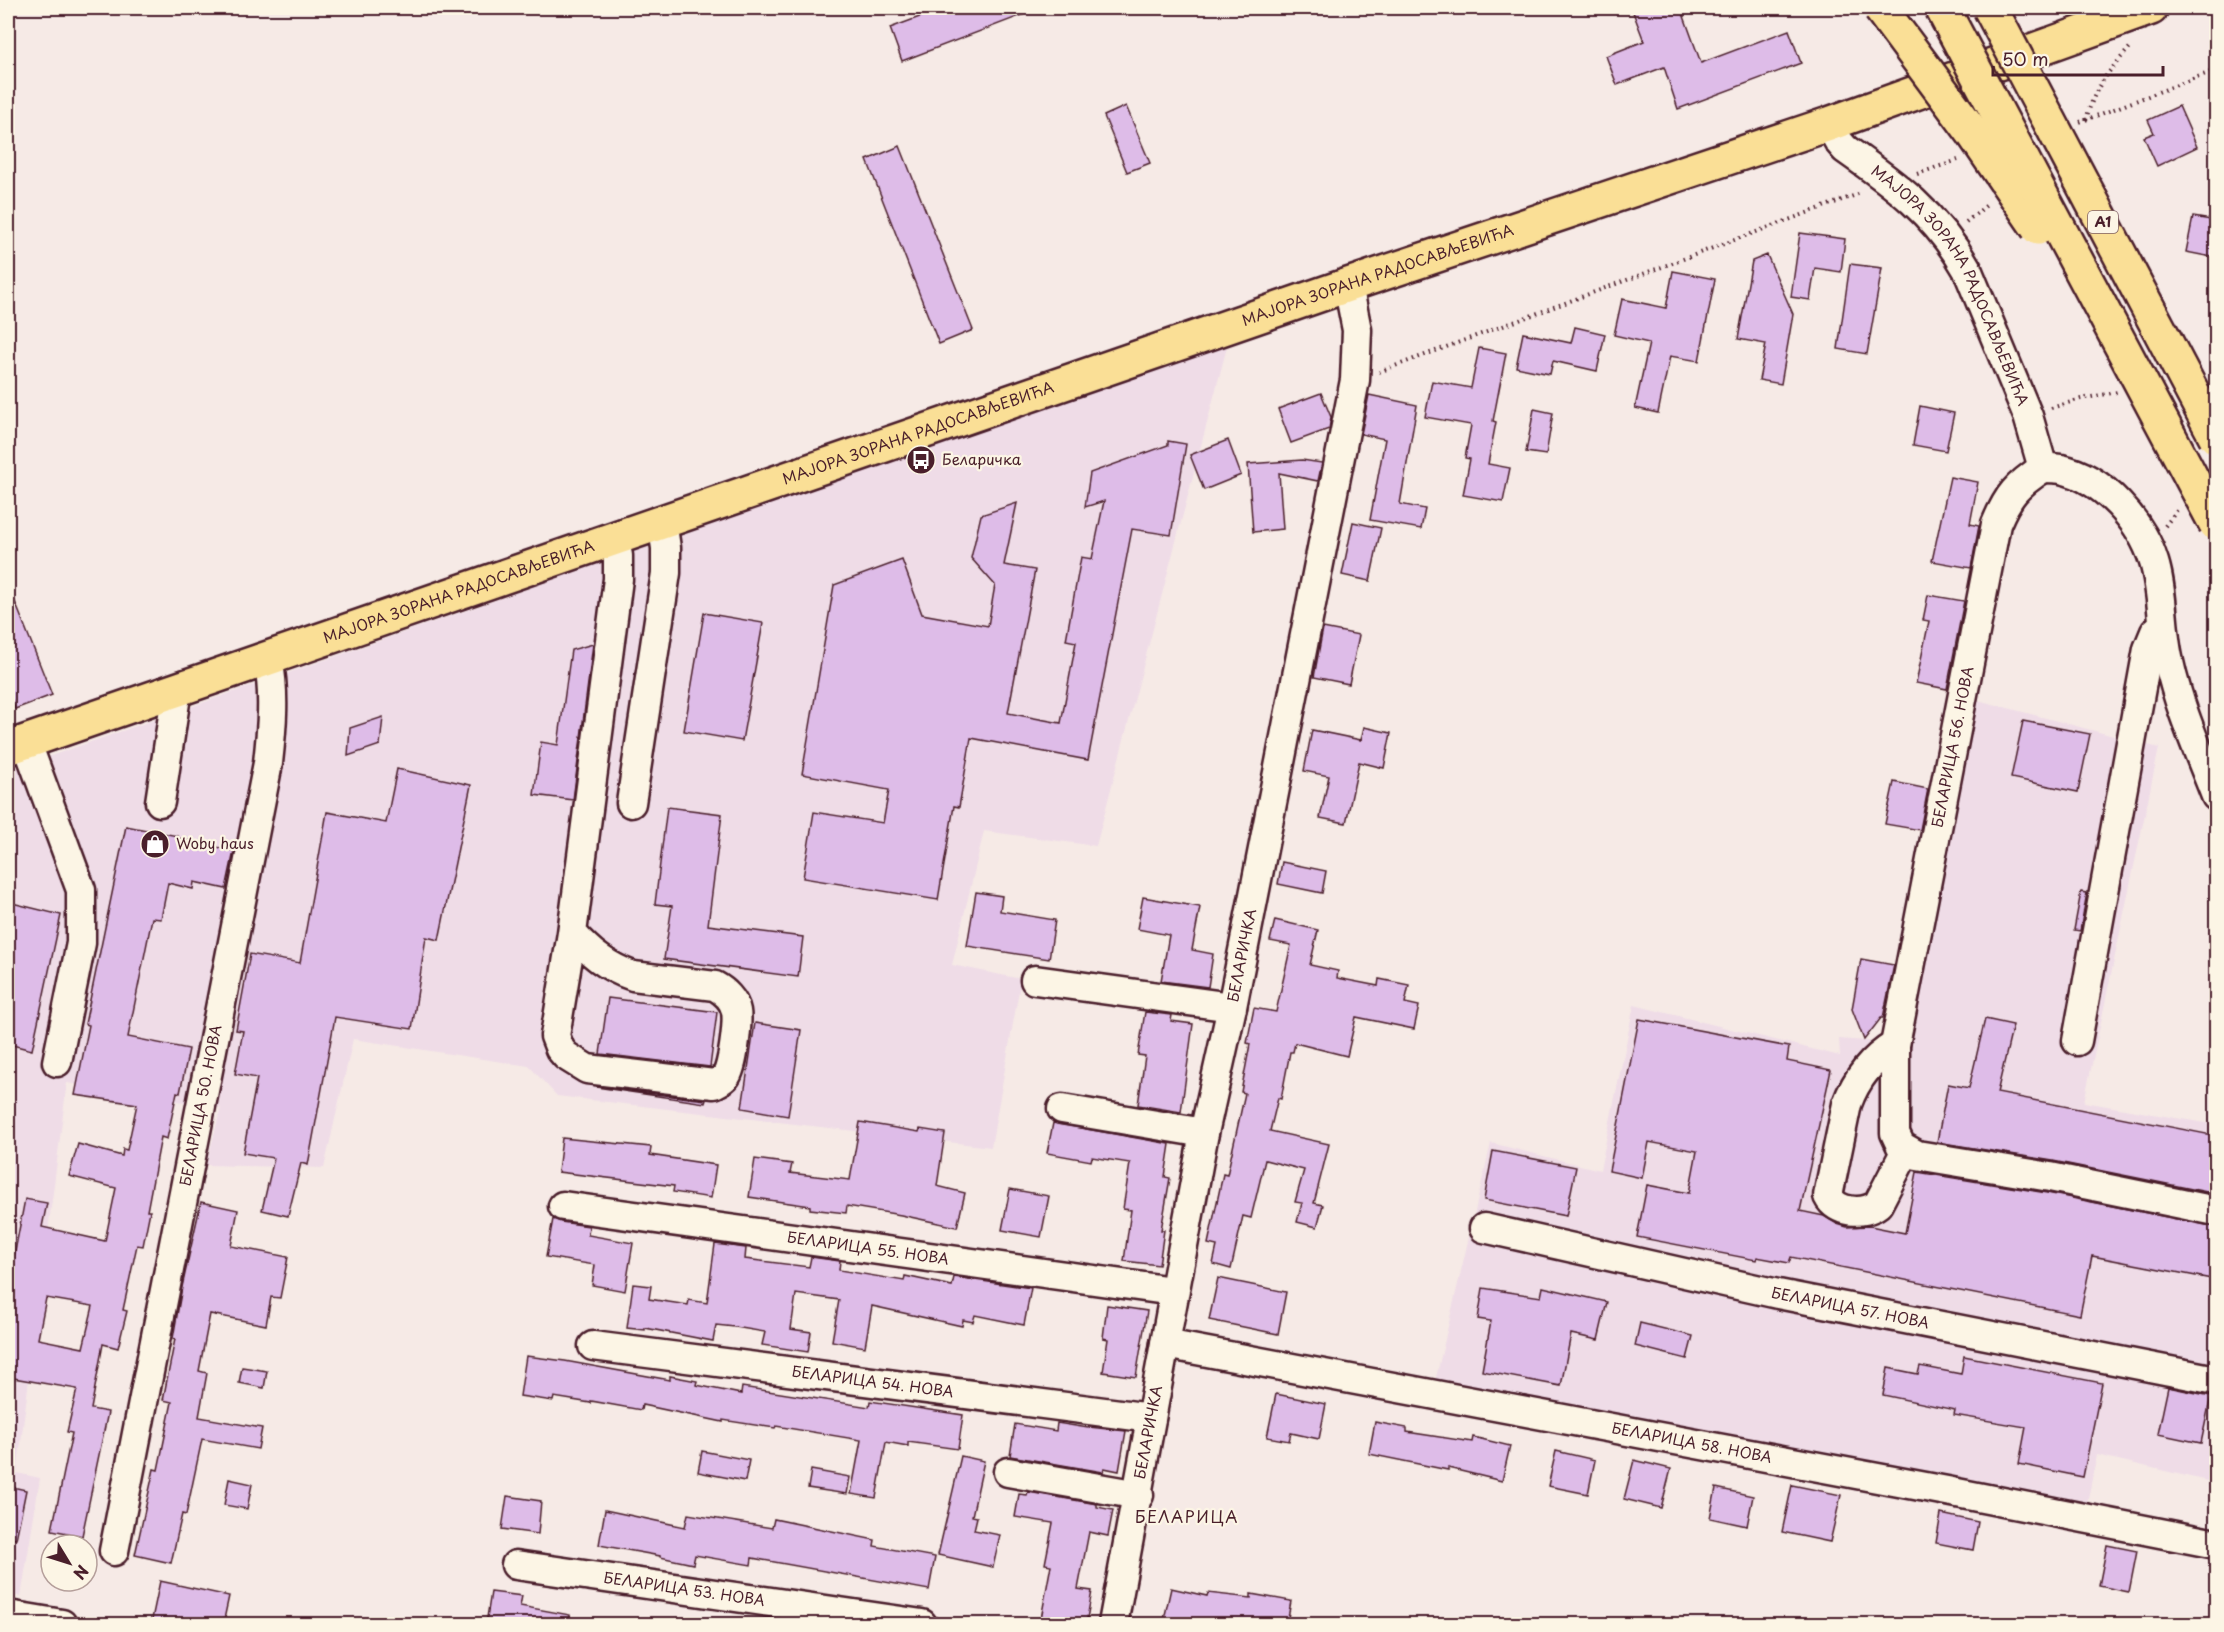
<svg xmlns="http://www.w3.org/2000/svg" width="2224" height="1632" viewBox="0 0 2224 1632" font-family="'Playpen Sans',sans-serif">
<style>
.built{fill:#efdce7}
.building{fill:#debce8;stroke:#4a1f2b;stroke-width:1.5;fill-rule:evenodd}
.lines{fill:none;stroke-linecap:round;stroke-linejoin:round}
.minor-casing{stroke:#4a1f2b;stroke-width:33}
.major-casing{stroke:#4a1f2b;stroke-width:38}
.path{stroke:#4a1f2b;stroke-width:4;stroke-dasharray:1.5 4.5;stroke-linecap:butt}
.minor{stroke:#fcf5e5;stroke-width:28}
.major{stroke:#fadf96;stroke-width:33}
.highway-bridge-casing{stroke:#4a1f2b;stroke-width:38;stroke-linecap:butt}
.highway-bridge{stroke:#fadf96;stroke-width:33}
.labels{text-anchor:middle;stroke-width:4.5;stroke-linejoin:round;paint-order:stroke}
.shield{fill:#fcf5e5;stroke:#7f5f63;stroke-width:1.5}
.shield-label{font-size:14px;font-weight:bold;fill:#4a1f2b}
.street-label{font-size:15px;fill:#4a1f2b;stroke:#fcf5e5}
.poi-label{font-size:15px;fill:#4a1f2b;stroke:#fcf5e5;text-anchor:start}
.neighbourhood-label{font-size:16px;letter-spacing:1.5px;fill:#4a1f2b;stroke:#fcf5e5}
</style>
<rect width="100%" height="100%" fill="#f6eae6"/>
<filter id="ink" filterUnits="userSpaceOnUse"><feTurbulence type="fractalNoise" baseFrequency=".0167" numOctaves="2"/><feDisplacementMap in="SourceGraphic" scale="12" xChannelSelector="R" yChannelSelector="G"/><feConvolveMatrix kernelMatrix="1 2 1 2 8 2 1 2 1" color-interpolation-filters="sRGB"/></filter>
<g filter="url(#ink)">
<g class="built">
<path d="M 1228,343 L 1096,846 L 984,831 L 952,965 L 1021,979 L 991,1147 L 557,1096 L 529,1066 L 353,1039 L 324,1168 L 206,1165 L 221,1108 L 67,1083 L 17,1473 L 40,1478 L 21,1597 L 8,1594 L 8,771 Z"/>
<path d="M 1974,699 L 2159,748 L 2084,1102 L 2216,1125 L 2216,1483 L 2097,1455 L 2086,1508 L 1435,1382 L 1491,1143 L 1600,1170 L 1634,1005 L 1840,1056 L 1839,1039 L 1907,1044 Z"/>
</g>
<g class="building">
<path d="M 944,8 L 1038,8 L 1038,9 L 902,61 L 890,28 Z"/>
<path d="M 1646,8 L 1681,8 L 1701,63 L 1789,30 L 1801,63 L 1678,109 L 1664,67 L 1617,85 L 1606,56 L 1644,41 L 1633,12 Z"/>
<path d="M 1126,106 L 1150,163 L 1127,172 L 1104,116 Z"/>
<path d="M 2179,106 L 2197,147 L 2157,166 L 2144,137 L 2154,133 L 2148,120 Z"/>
<path d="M 900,146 L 973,330 L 939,344 L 867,160 Z"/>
<path d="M 2193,217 L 2217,221 L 2217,258 L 2186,252 Z"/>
<path d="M 1800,233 L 1845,239 L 1841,272 L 1815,268 L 1810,300 L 1791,297 Z"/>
<path d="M 1767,255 L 1793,314 L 1781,384 L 1759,380 L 1766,344 L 1738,339 L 1752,261 Z"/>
<path d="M 1850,264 L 1882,268 L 1867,354 L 1838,349 Z"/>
<path d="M 1673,271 L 1715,279 L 1699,361 L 1670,356 L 1658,413 L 1635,408 L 1649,343 L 1614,335 L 1622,299 L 1666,308 Z"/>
<path d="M 1575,327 L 1605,334 L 1597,371 L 1553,361 L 1550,374 L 1516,367 L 1523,333 L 1571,343 Z"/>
<path d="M 1479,348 L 1506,353 L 1493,421 L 1496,422 L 1488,464 L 1510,468 L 1503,502 L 1463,495 L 1470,459 L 1465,458 L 1471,425 L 1425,417 L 1432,381 L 1471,388 Z"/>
<path d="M 1321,393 L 1331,417 L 1329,429 L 1291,443 L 1278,409 Z"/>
<path d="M 1369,395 L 1417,405 L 1400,504 L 1425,509 L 1421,529 L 1370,520 L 1385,439 L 1361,434 Z"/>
<path d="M 1920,406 L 1954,413 L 1946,451 L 1913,445 Z"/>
<path d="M 1534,409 L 1553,413 L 1546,455 L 1526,452 Z"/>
<path d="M 1228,440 L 1241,475 L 1204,490 L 1190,455 Z"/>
<path d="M 1168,441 L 1186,444 L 1171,535 L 1132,529 L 1088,760 L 971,738 L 959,807 L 954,806 L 938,900 L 803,878 L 814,812 L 883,823 L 889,790 L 802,774 L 834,585 L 902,560 L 922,614 L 988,626 L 995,585 L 971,558 L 981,515 L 1017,503 L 1004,565 L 1035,570 L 1008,713 L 1061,723 L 1076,642 L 1066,640 L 1081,557 L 1092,559 L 1104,501 L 1085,507 L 1090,473 L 1168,445 Z"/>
<path d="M 1302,460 L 1322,463 L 1318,481 L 1279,473 L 1283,529 L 1253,532 L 1248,464 Z"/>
<path d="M 1950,477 L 1978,482 L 1970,524 L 1979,526 L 1971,568 L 1932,561 Z"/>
<path d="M 1353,522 L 1381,528 L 1370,581 L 1342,575 Z"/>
<path d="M 8,584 L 52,695 L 15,709 L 8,689 Z"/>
<path d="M 1928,595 L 1964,601 L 1947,689 L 1916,683 L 1929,621 L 1923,620 Z"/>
<path d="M 704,613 L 763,623 L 742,741 L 684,731 Z"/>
<path d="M 1323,628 L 1359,635 L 1349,684 L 1314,677 Z"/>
<path d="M 593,644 L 573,800 L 534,795 L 541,742 L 558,745 L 571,650 Z"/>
<path d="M 383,717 L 380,745 L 348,756 L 350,728 Z"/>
<path d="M 2023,721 L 2090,734 L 2078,792 L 2011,778 Z"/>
<path d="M 1364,727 L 1391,733 L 1384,768 L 1359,762 L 1346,823 L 1320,818 L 1329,776 L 1304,771 L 1312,730 L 1361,740 Z"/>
<path d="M 397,769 L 471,785 L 439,940 L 426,937 L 412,1029 L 335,1017 L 308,1165 L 301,1163 L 288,1216 L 262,1210 L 274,1158 L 243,1153 L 257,1078 L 235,1074 L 243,1031 L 236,1030 L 250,954 L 300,963 L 327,812 L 386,823 Z"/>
<path d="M 1894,782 L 1928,789 L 1920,830 L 1885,824 Z"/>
<path d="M 667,807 L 722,814 L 708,925 L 803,937 L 798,977 L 664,959 L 672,906 L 655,904 Z"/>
<path d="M 126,826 L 178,836 L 178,838 L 234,851 L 226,889 L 194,882 L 193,889 L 168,883 L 161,919 L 152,918 L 128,1037 L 189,1049 L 180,1093 L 177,1092 L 167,1139 L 161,1137 L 147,1211 L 150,1211 L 143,1246 L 137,1245 L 123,1310 L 127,1311 L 118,1348 L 103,1344 L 91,1409 L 108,1412 L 82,1536 L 52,1530 L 72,1433 L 67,1432 L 77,1389 L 8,1377 L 8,1288 L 25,1199 L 47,1203 L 42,1227 L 105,1241 L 116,1188 L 69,1176 L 78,1144 L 122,1156 L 123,1149 L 127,1150 L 137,1104 L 75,1095 L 89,1025 L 85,1024 ZM 46,1298 L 93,1306 L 83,1348 L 38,1339 Z"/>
<path d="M 1282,862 L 1326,871 L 1322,893 L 1278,884 Z"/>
<path d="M 976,892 L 1002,896 L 1000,911 L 1055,920 L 1049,959 L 967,946 Z"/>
<path d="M 2081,892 L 2087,893 L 2080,931 L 2074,930 Z"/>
<path d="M 1143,897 L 1200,907 L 1192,950 L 1213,954 L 1208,987 L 1161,981 L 1169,935 L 1137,929 Z"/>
<path d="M 8,902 L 61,915 L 32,1050 L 8,1044 Z"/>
<path d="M 1275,920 L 1318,930 L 1310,965 L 1338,971 L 1337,978 L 1378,986 L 1379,979 L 1409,985 L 1405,1003 L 1419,1006 L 1414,1029 L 1356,1017 L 1347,1056 L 1295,1043 L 1293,1052 L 1290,1052 L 1281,1099 L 1278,1098 L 1270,1131 L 1329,1144 L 1314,1203 L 1323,1205 L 1317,1227 L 1297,1222 L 1302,1203 L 1295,1202 L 1304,1170 L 1265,1160 L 1251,1218 L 1243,1216 L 1231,1269 L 1213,1264 L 1217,1246 L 1208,1244 L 1223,1174 L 1227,1175 L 1245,1093 L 1241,1092 L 1250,1044 L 1247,1043 L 1254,1008 L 1276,1012 L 1291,945 L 1270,941 Z"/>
<path d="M 1861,959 L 1894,965 L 1883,1018 L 1881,1018 L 1864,1040 L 1852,1009 Z"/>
<path d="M 608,998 L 717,1012 L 710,1067 L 600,1054 Z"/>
<path d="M 1145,1012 L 1172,1015 L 1171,1021 L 1193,1024 L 1181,1112 L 1138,1105 L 1145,1056 L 1138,1055 Z"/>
<path d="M 1639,1019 L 1789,1047 L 1787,1061 L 1831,1070 L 1800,1211 L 1824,1216 L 1837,1224 L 1847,1227 L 1870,1226 L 1905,1233 L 1917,1172 L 2047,1193 L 2217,1227 L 2217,1280 L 2092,1256 L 2080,1315 L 1791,1257 L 1789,1263 L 1757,1257 L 1756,1260 L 1637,1237 L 1647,1185 L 1689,1193 L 1697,1151 L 1649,1142 L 1642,1178 L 1609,1171 Z"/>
<path d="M 1985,1019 L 2013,1025 L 1997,1093 L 2217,1136 L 2217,1194 L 2053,1161 L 1937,1142 L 1948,1084 L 1969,1088 Z"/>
<path d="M 755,1023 L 801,1030 L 788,1116 L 742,1108 Z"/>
<path d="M 596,1087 L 706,1100 L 705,1103 Z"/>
<path d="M 860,1122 L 919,1132 L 920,1129 L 945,1133 L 937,1186 L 965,1193 L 957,1227 L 901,1215 L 847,1206 L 846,1213 L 810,1209 L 810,1206 L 749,1197 L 755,1159 L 792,1164 L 790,1173 L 850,1180 Z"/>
<path d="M 1053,1123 L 1170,1144 L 1165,1177 L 1170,1178 L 1161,1230 L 1164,1230 L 1159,1265 L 1124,1261 L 1131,1210 L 1123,1209 L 1130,1163 L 1092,1157 L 1091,1161 L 1047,1153 Z"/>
<path d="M 562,1138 L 651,1147 L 650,1155 L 716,1165 L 711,1198 L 673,1192 L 674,1186 L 558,1172 Z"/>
<path d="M 1493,1151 L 1576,1167 L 1566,1216 L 1484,1200 Z"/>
<path d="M 1010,1189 L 1049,1196 L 1041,1237 L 1002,1230 Z"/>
<path d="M 201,1202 L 238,1210 L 231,1246 L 288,1257 L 280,1298 L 271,1297 L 266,1325 L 210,1314 L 199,1371 L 207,1373 L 199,1417 L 262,1428 L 258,1449 L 202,1439 L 186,1515 L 182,1514 L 171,1563 L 135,1555 L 154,1469 L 158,1470 L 172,1402 L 163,1400 L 175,1339 L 173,1338 L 182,1287 Z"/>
<path d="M 553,1219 L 561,1222 L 589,1226 L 588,1235 L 633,1243 L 625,1291 L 592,1285 L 595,1265 L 546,1257 Z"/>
<path d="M 715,1244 L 746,1248 L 745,1259 L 809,1267 L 811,1257 L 840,1261 L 839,1270 L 904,1281 L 905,1276 L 952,1286 L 954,1277 L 1031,1288 L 1024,1325 L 975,1315 L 973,1322 L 963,1320 L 962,1326 L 872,1306 L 865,1347 L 832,1341 L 839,1300 L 796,1294 L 791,1329 L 811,1332 L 808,1352 L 762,1345 L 765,1332 L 735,1327 L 716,1325 L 713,1341 L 645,1328 L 645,1330 L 627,1328 L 633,1284 L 651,1286 L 649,1299 L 688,1305 L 689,1300 L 707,1303 Z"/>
<path d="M 1218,1278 L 1286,1292 L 1278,1334 L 1209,1320 Z"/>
<path d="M 1543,1287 L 1607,1302 L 1598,1340 L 1571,1334 L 1561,1386 L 1482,1371 L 1491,1321 L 1478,1319 L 1483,1288 L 1541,1297 Z"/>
<path d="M 1107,1305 L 1147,1311 L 1136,1377 L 1103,1372 L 1108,1339 L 1103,1338 Z"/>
<path d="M 1640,1323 L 1693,1336 L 1687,1359 L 1635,1346 Z"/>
<path d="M 526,1356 L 565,1361 L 670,1380 L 670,1376 L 697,1381 L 696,1385 L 741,1394 L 742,1387 L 869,1407 L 870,1401 L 963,1415 L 958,1449 L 908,1442 L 908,1446 L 886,1442 L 876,1498 L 851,1494 L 861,1440 L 776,1426 L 775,1428 L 723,1420 L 723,1422 L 642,1405 L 641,1410 L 591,1401 L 591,1403 L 554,1397 L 553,1401 L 520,1396 Z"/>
<path d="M 1964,1356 L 2102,1383 L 2083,1477 L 2019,1464 L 2026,1427 L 1954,1415 L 1955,1410 L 1883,1395 L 1888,1368 L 1918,1374 L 1920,1366 L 1961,1374 Z"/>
<path d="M 242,1367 L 267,1371 L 264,1388 L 239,1383 Z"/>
<path d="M 2168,1387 L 2211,1396 L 2201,1443 L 2158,1434 Z"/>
<path d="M 1276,1394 L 1326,1404 L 1319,1439 L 1291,1433 L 1289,1441 L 1267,1437 Z"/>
<path d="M 1375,1422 L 1407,1428 L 1407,1432 L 1472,1442 L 1473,1437 L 1510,1446 L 1502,1481 L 1448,1468 L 1448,1470 L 1369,1454 Z"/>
<path d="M 1057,1423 L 1088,1428 L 1089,1427 L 1126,1431 L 1119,1471 L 1104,1468 L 1103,1472 L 1010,1456 L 1015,1424 L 1056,1431 Z"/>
<path d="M 702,1451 L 749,1460 L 745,1481 L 698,1472 Z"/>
<path d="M 1556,1451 L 1595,1460 L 1588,1494 L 1548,1486 Z"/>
<path d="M 961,1456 L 984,1461 L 972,1516 L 977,1517 L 974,1530 L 1000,1535 L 993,1567 L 938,1555 Z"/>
<path d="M 1634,1460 L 1671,1469 L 1661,1508 L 1624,1499 Z"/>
<path d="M 811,1470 L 850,1477 L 847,1494 L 808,1488 Z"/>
<path d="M 229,1479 L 252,1484 L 247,1509 L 224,1505 Z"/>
<path d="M 1792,1485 L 1841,1495 L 1830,1542 L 1782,1532 Z"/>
<path d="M 8,1486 L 26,1490 L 16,1539 L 8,1538 Z"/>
<path d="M 1716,1488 L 1753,1496 L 1747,1526 L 1710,1518 Z"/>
<path d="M 1028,1492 L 1097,1504 L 1097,1507 L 1113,1510 L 1108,1536 L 1089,1532 L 1078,1589 L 1092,1591 L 1086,1624 L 1040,1624 L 1051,1565 L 1045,1564 L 1053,1523 L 1015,1517 L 1019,1494 L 1027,1495 Z"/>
<path d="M 507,1496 L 541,1501 L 538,1534 L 502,1529 Z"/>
<path d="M 605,1510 L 685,1527 L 688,1514 L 772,1528 L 774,1519 L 875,1540 L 874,1546 L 935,1557 L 929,1590 L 752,1558 L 751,1565 L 695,1555 L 693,1564 L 660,1557 L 660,1556 L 599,1545 Z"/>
<path d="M 1941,1514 L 1978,1522 L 1973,1550 L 1936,1543 Z"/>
<path d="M 2107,1545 L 2137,1551 L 2129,1592 L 2099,1586 Z"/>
<path d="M 160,1581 L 229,1596 L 223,1624 L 151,1624 Z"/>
<path d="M 1171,1588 L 1207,1596 L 1208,1593 L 1251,1598 L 1251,1594 L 1291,1601 L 1287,1624 L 1163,1624 Z"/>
<path d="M 491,1592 L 522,1596 L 520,1606 L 570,1615 L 569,1624 L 486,1624 Z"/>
</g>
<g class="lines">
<g class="minor-casing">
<g id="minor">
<path id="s1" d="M 1829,124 L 1839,142 L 1845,149 C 1896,185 1935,213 1967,269 L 2028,416 L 2043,468"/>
<path d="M 2043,468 C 2017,485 2008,495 1996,524 L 1895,1045 L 1895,1133 L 1901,1146 L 1917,1155 L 2050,1177 L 2216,1211"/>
<path d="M 2043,468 C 2048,468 2055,468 2061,469 C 2103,478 2142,522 2154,562 C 2164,594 2161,630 2169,662 C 2179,708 2199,752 2216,796"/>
<path d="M 26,741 L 81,890 L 81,943 L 57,1062"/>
<path d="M 160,802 L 177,689"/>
<path d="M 631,803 L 666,573 L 666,548 L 662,521"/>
<path d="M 572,933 C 590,953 607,967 633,976 L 715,986 C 724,991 734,1000 736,1011 C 738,1022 733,1067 726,1076 C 723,1080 718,1082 714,1084 L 587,1069 L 566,1056 L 560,1049 L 555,1036 L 572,933 L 618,579 L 618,556 L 614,537"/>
<path d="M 1035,980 L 1232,1007"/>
<path d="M 2077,1041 L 2148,649 L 2155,632 L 2162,626"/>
<path d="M 1895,1045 C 1873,1058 1856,1079 1847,1104 L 1828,1196 C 1836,1213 1864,1215 1878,1204 L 1906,1150"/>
<path d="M 1062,1109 L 1204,1133"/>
<path id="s2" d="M 563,1206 L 1173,1291"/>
<path id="s3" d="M 1484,1228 L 1778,1294 L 2216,1380"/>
<path id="s4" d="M 1165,1344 L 1947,1491 L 2216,1544"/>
<path id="s5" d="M 593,1346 L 1151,1418"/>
<path d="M 1008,1472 L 1139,1495"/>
<path id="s6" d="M 114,1551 L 268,763 C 272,727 275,693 268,658"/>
<path id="s7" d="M 516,1565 L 922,1624"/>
<path d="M 8,1615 L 62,1624"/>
<path id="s8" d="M 1113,1624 L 1204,1133 L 1232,1007 L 1355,380 L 1357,330 L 1348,285"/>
</g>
</g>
<g class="major-casing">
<g id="major">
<path id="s9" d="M 8,748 L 1348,285 L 1829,124 L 2151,8"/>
</g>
</g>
<g class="path">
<path d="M 2086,120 C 2096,83 2108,73 2132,45"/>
<path d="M 2080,122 L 2216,70"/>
<path d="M 1917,174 L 1958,160"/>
<path d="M 1966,222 L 1988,204"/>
<path d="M 1379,372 L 1861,193"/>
<path d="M 2051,408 L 2081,399 L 2117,392"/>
<path d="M 2165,526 L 2179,508"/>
</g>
<use href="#minor" class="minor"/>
<use href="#major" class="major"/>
<g class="highway-bridge-casing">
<g id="highway-bridge">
<path d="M 1880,8 L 1973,133 L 2038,228"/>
<path d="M 1942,8 L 2216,524"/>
<path d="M 1990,8 L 2216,437"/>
</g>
</g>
<use href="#highway-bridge" class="highway-bridge"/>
</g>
</g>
<defs>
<g id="bus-disc" transform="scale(1.5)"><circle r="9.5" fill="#4a1f2b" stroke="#fcf5e5"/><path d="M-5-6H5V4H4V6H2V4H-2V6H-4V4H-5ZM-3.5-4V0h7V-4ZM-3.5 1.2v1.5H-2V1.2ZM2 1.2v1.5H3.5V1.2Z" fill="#fff"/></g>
<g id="shop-disc" transform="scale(1.5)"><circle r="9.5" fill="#4a1f2b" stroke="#fcf5e5"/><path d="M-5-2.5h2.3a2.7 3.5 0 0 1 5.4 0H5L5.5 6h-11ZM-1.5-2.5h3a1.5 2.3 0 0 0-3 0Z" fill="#fff"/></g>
</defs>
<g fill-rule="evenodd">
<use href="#bus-disc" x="921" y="460"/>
<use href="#shop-disc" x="155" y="844"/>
</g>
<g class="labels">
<rect class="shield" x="2088" y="211" width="30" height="22" rx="4.5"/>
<g class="shield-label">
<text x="2103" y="227">A1</text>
</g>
<g class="street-label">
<text dy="5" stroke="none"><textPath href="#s9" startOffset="1449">МАЈОРА ЗОРАНА РАДОСАВЉЕВИЋА</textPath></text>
<text dy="5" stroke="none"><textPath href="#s1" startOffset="207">МАЈОРА ЗОРАНА РАДОСАВЉЕВИЋА</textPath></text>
<text dy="5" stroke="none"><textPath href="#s9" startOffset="963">МАЈОРА ЗОРАНА РАДОСАВЉЕВИЋА</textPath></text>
<text dy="5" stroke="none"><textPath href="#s9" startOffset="477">МАЈОРА ЗОРАНА РАДОСАВЉЕВИЋА</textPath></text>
<text transform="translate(1953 747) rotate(-79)" y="5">БЕЛАРИЦА 56. НОВА</text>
<text dy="5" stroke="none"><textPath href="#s8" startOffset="681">БЕЛАРИЧКА</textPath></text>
<text dy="5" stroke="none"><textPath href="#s6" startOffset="454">БЕЛАРИЦА 50. НОВА</textPath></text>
<text dy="5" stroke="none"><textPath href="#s2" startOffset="308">БЕЛАРИЦА 55. НОВА</textPath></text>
<text dy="5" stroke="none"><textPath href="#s3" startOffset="375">БЕЛАРИЦА 57. НОВА</textPath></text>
<text dy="5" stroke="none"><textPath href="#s5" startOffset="282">БЕЛАРИЦА 54. НОВА</textPath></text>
<text dy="5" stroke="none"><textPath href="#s8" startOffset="195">БЕЛАРИЧКА</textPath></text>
<text dy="5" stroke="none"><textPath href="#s4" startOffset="536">БЕЛАРИЦА 58. НОВА</textPath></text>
<text dy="5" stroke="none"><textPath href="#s7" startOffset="170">БЕЛАРИЦА 53. НОВА</textPath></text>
</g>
<g class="poi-label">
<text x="942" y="465">Беларичка</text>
<text x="176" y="849">Woby haus</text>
</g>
<g class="neighbourhood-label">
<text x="1187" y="1523">БЕЛАРИЦА</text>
</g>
</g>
<rect width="2224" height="1632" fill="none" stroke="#fcf5e5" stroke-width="30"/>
<rect x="15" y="15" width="2194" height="1602" fill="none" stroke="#4a1f2b" stroke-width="2" filter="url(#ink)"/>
<g transform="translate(69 1563) rotate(128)"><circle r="28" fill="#fcf5e5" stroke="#b59f9b" stroke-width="1.5"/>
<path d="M0-4.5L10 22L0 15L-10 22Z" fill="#4a1f2b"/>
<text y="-9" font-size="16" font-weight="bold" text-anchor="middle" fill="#4a1f2b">N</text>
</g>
<path d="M1993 66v9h170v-9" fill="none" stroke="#4a1f2b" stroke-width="3"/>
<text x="2002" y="66" font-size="18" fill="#4a1f2b" stroke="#fcf5e5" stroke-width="4.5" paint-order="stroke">50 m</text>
</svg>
